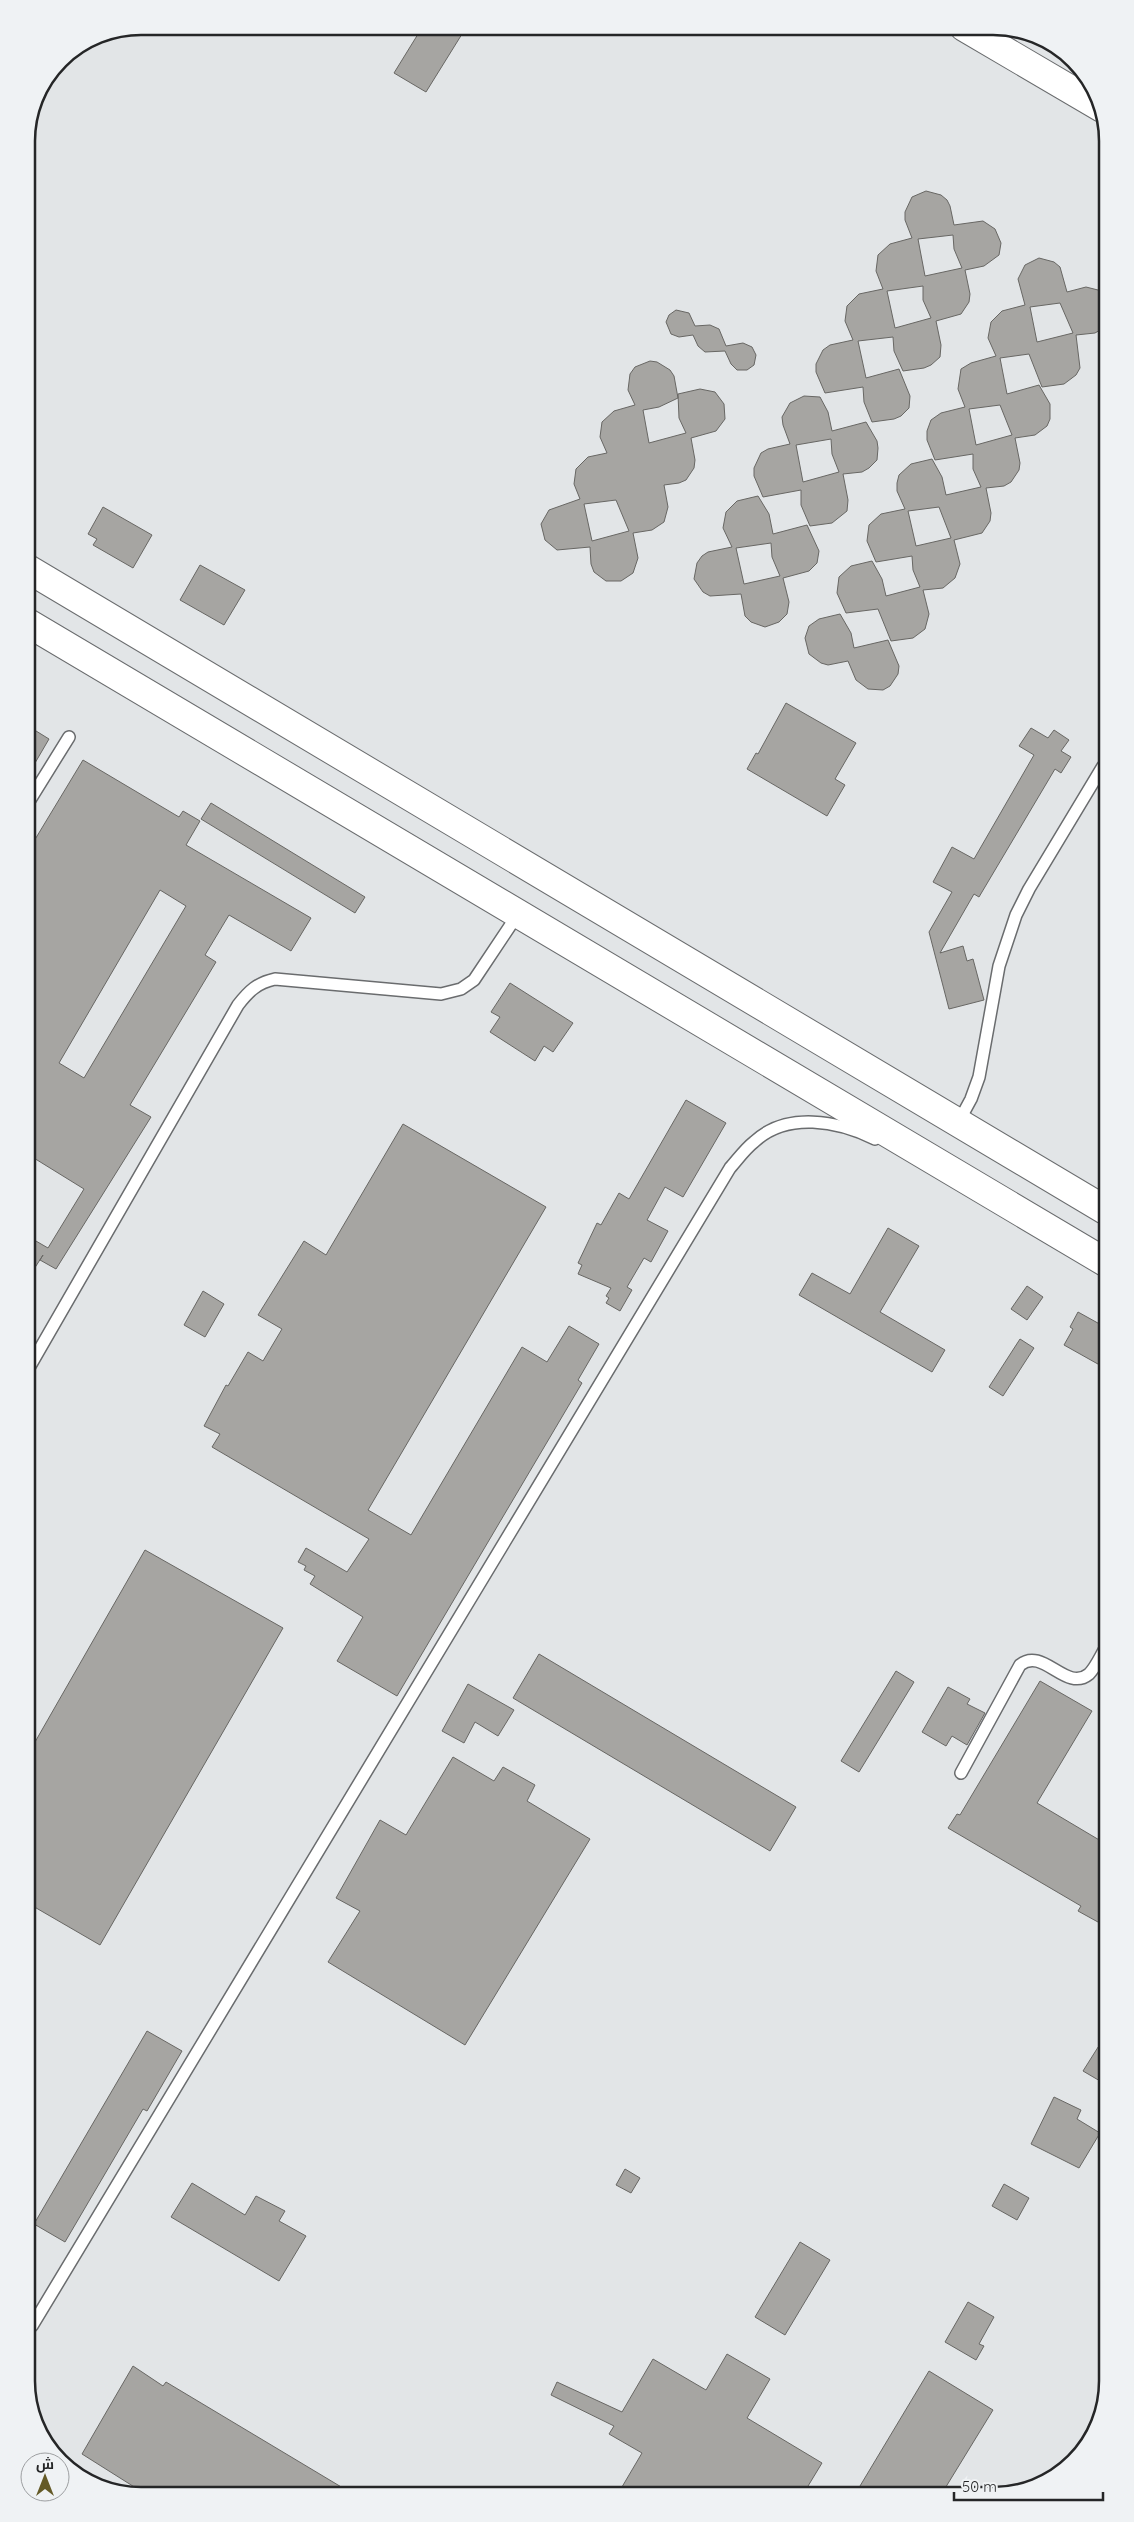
<svg xmlns="http://www.w3.org/2000/svg" width="1134" height="2522" viewBox="0 0 1134 2522" font-family="Quicksand,Cairo,sans-serif">
<style>
.building{fill:#a6a5a2;stroke:#686764;fill-rule:evenodd}
.lines{fill:none;stroke-linecap:round;stroke-linejoin:round}
.service-casing{stroke:#6a6c6e;stroke-width:14}
.tertiary-casing{stroke:#6a6c6e;stroke-width:30}
.service{stroke:#fff;stroke-width:11}
.tertiary{stroke:#fff;stroke-width:28}
.rim{fill:none;stroke:#252627;stroke-width:2.5}
</style>
<rect width="100%" height="100%" fill="#e2e5e7"/>
<g class="building">
<path d="M 423,26 L 467,26 L 426,92 L 394,73 Z"/>
<path d="M 926,191 L 941,195 L 947,200 L 950,206 L 954,225 L 983,221 L 995,229 L 1001,243 L 999,255 L 984,266 L 965,270 L 970,294 L 969,302 L 961,314 L 936,321 L 941,345 L 940,357 L 931,365 L 924,368 L 903,371 L 894,351 L 893,337 L 858,341 L 866,378 L 899,369 L 910,396 L 909,408 L 901,416 L 894,419 L 872,422 L 864,402 L 863,387 L 825,393 L 816,372 L 816,364 L 823,350 L 830,345 L 853,340 L 845,321 L 847,306 L 859,294 L 883,289 L 876,271 L 878,255 L 890,244 L 912,238 L 905,220 L 905,212 L 912,197 ZM 953,235 L 954,249 L 962,268 L 925,276 L 918,239 ZM 923,286 L 923,300 L 931,318 L 895,328 L 887,291 Z"/>
<path d="M 1039,258 L 1054,262 L 1060,267 L 1067,292 L 1086,287 L 1102,291 L 1102,329 L 1095,333 L 1076,335 L 1080,368 L 1076,375 L 1064,384 L 1042,387 L 1029,354 L 1000,358 L 1007,394 L 1039,385 L 1050,404 L 1050,419 L 1047,426 L 1035,435 L 1015,438 L 1020,463 L 1019,470 L 1011,482 L 1004,486 L 986,488 L 991,513 L 990,521 L 982,533 L 954,540 L 960,564 L 955,578 L 943,588 L 923,590 L 929,614 L 925,629 L 913,638 L 891,641 L 878,609 L 846,613 L 837,593 L 839,577 L 851,566 L 872,561 L 882,579 L 886,596 L 920,587 L 913,570 L 912,556 L 876,562 L 867,541 L 869,525 L 881,514 L 905,509 L 897,491 L 897,483 L 899,475 L 911,464 L 932,459 L 942,477 L 946,495 L 981,487 L 973,469 L 973,454 L 935,460 L 927,440 L 927,431 L 931,420 L 941,413 L 965,407 L 958,389 L 961,369 L 971,363 L 996,356 L 988,338 L 991,322 L 1002,311 L 1025,305 L 1018,279 L 1025,265 ZM 1060,303 L 1073,333 L 1037,342 L 1030,307 ZM 1000,405 L 1012,435 L 976,445 L 969,409 ZM 939,507 L 951,538 L 916,546 L 908,511 Z"/>
<path d="M 676,310 L 689,313 L 695,326 L 710,325 L 719,329 L 726,346 L 743,343 L 752,347 L 756,355 L 754,365 L 747,370 L 737,370 L 731,364 L 725,351 L 705,352 L 698,346 L 693,335 L 679,337 L 671,334 L 666,322 L 669,315 Z"/>
<path d="M 650,361 L 657,362 L 670,370 L 674,376 L 678,398 L 659,407 L 643,410 L 649,443 L 686,433 L 679,418 L 678,394 L 700,389 L 715,392 L 724,404 L 725,419 L 716,431 L 691,438 L 695,460 L 694,468 L 686,480 L 679,483 L 664,485 L 668,507 L 664,522 L 652,530 L 633,533 L 638,558 L 633,573 L 621,581 L 606,581 L 594,572 L 591,564 L 590,547 L 557,550 L 545,540 L 541,524 L 549,510 L 580,499 L 574,484 L 576,469 L 588,457 L 607,453 L 600,437 L 602,422 L 614,411 L 635,405 L 628,390 L 630,374 L 635,367 ZM 616,500 L 629,531 L 592,541 L 584,504 Z"/>
<path d="M 804,396 L 820,397 L 828,412 L 832,431 L 866,422 L 877,441 L 878,448 L 877,460 L 869,468 L 862,472 L 843,474 L 848,500 L 847,511 L 832,523 L 810,526 L 801,505 L 801,490 L 763,497 L 754,476 L 754,468 L 761,453 L 768,449 L 790,444 L 783,425 L 782,417 L 790,403 ZM 831,439 L 832,454 L 839,472 L 803,482 L 796,445 Z"/>
<path d="M 758,496 L 769,514 L 773,534 L 807,525 L 819,551 L 817,563 L 809,571 L 783,578 L 789,602 L 787,614 L 779,622 L 765,627 L 751,622 L 745,616 L 741,594 L 710,596 L 703,592 L 694,579 L 697,563 L 702,556 L 708,552 L 732,547 L 723,528 L 726,512 L 737,501 ZM 771,543 L 772,557 L 780,576 L 744,584 L 736,548 Z"/>
<path d="M 103,507 L 152,535 L 133,568 L 93,545 L 97,539 L 88,534 Z"/>
<path d="M 200,565 L 245,590 L 224,625 L 180,600 Z"/>
<path d="M 840,614 L 851,633 L 854,648 L 888,640 L 899,666 L 898,674 L 890,686 L 883,690 L 868,689 L 856,680 L 848,661 L 828,665 L 821,663 L 809,654 L 805,638 L 809,626 L 819,619 Z"/>
<path d="M 786,703 L 856,743 L 835,779 L 845,785 L 827,816 L 747,769 L 756,753 L 758,754 Z"/>
<path d="M 28,726 L 49,739 L 28,775 Z"/>
<path d="M 1031,728 L 1048,738 L 1054,730 L 1069,740 L 1061,751 L 1071,757 L 1061,773 L 1055,769 L 979,897 L 974,894 L 940,953 L 963,946 L 967,961 L 973,959 L 984,1000 L 949,1009 L 929,932 L 952,892 L 933,882 L 952,847 L 974,859 L 1034,755 L 1019,746 Z"/>
<path d="M 83,760 L 179,817 L 183,811 L 200,821 L 186,845 L 311,918 L 291,951 L 229,915 L 205,955 L 216,962 L 130,1105 L 151,1117 L 56,1269 L 40,1260 L 43,1255 L 29,1277 L 29,1237 L 48,1248 L 84,1189 L 29,1155 L 29,1137 L 28,851 ZM 160,890 L 186,906 L 84,1078 L 59,1063 Z"/>
<path d="M 211,803 L 365,897 L 355,913 L 201,819 Z"/>
<path d="M 510,983 L 573,1023 L 553,1052 L 544,1046 L 535,1061 L 490,1032 L 500,1017 L 491,1012 Z"/>
<path d="M 686,1100 L 726,1123 L 683,1197 L 665,1187 L 647,1220 L 668,1231 L 651,1262 L 644,1258 L 627,1287 L 632,1290 L 620,1311 L 606,1303 L 609,1298 L 606,1296 L 611,1288 L 578,1274 L 582,1265 L 578,1263 L 597,1223 L 601,1225 L 619,1193 L 629,1199 Z"/>
<path d="M 403,1124 L 546,1207 L 368,1510 L 411,1535 L 522,1347 L 547,1362 L 569,1326 L 599,1344 L 578,1380 L 582,1383 L 397,1696 L 337,1661 L 363,1617 L 310,1584 L 315,1576 L 304,1570 L 306,1566 L 298,1562 L 306,1548 L 347,1572 L 369,1539 L 212,1447 L 220,1434 L 204,1426 L 226,1385 L 228,1386 L 248,1352 L 263,1361 L 282,1329 L 258,1315 L 304,1241 L 326,1255 Z"/>
<path d="M 888,1228 L 919,1246 L 880,1312 L 945,1350 L 932,1372 L 799,1295 L 812,1273 L 850,1294 Z"/>
<path d="M 1027,1286 L 1043,1297 L 1027,1320 L 1011,1309 Z"/>
<path d="M 203,1291 L 224,1304 L 205,1337 L 184,1325 Z"/>
<path d="M 1078,1312 L 1105,1327 L 1105,1368 L 1064,1345 L 1073,1329 L 1070,1327 Z"/>
<path d="M 1020,1339 L 1034,1348 L 1003,1396 L 989,1387 Z"/>
<path d="M 145,1550 L 283,1628 L 100,1945 L 31,1905 L 31,1749 Z"/>
<path d="M 539,1654 L 796,1807 L 770,1851 L 513,1698 Z"/>
<path d="M 896,1671 L 914,1682 L 859,1772 L 841,1761 Z"/>
<path d="M 1040,1681 L 1092,1711 L 1037,1803 L 1106,1844 L 1107,1927 L 1078,1911 L 1081,1906 L 948,1828 L 957,1814 L 960,1815 Z"/>
<path d="M 468,1684 L 514,1710 L 498,1736 L 475,1722 L 464,1743 L 442,1731 Z"/>
<path d="M 948,1687 L 970,1699 L 967,1704 L 985,1713 L 967,1745 L 952,1736 L 946,1746 L 922,1732 Z"/>
<path d="M 453,1757 L 494,1781 L 503,1767 L 535,1785 L 527,1801 L 590,1839 L 465,2045 L 328,1962 L 360,1911 L 336,1898 L 380,1820 L 406,1835 Z"/>
<path d="M 147,2031 L 182,2051 L 147,2111 L 143,2109 L 65,2242 L 34,2224 Z"/>
<path d="M 1107,2033 L 1107,2070 L 1100,2081 L 1083,2071 Z"/>
<path d="M 1054,2097 L 1081,2110 L 1077,2119 L 1100,2133 L 1079,2168 L 1031,2144 Z"/>
<path d="M 625,2169 L 640,2178 L 631,2193 L 616,2185 Z"/>
<path d="M 192,2183 L 245,2215 L 256,2196 L 285,2211 L 279,2221 L 306,2236 L 279,2281 L 171,2217 Z"/>
<path d="M 1004,2184 L 1029,2198 L 1017,2220 L 992,2206 Z"/>
<path d="M 800,2242 L 830,2260 L 785,2335 L 755,2317 Z"/>
<path d="M 968,2302 L 994,2317 L 979,2344 L 984,2346 L 976,2360 L 945,2342 Z"/>
<path d="M 727,2354 L 770,2379 L 747,2418 L 822,2463 L 805,2491 L 619,2492 L 642,2453 L 609,2434 L 614,2426 L 551,2395 L 557,2382 L 622,2412 L 653,2359 L 706,2390 Z"/>
<path d="M 133,2366 L 163,2386 L 166,2382 L 353,2494 L 147,2495 L 82,2454 Z"/>
<path d="M 929,2371 L 993,2410 L 944,2490 L 857,2491 Z"/>
</g>
<g class="lines">
<g class="service-casing">
<g id="service">
<path d="M 28,803 L 69,737"/>
<path d="M 958,1123 L 971,1099 L 979,1077 L 999,966 L 1016,915 L 1029,889 L 1103,766"/>
<path d="M 30,1366 L 238,1005 C 249,991 257,983 275,979 L 441,994 L 461,989 L 474,980 L 518,914"/>
<path d="M 961,1773 L 1020,1665 C 1043,1646 1066,1693 1089,1674 C 1096,1667 1101,1655 1106,1647"/>
<path d="M 32,2326 L 730,1168 C 738,1159 745,1149 754,1142 C 787,1111 838,1121 875,1139"/>
</g>
</g>
<g class="tertiary-casing">
<g id="tertiary">
<path d="M 964,27 L 1102,108"/>
<path d="M 28,569 L 1105,1210"/>
<path d="M 28,623 L 1105,1262"/>
</g>
</g>
<use href="#service" class="service"/>
<use href="#tertiary" class="tertiary"/>
</g>
<path d="M0 0H1134V2522H0ZM141 35H993A106 106 0 0 1 1099 141V2381A106 106 0 0 1 993 2487H141A106 106 0 0 1 35 2381V141A106 106 0 0 1 141 35Z" fill="#eff2f4" fill-rule="evenodd"/>
<path class="rim" d="M141 35H993A106 106 0 0 1 1099 141V2381A106 106 0 0 1 993 2487H141A106 106 0 0 1 35 2381V141A106 106 0 0 1 141 35Z"/>
<g transform="translate(45 2477)"><circle r="24" fill="#eff2f4" stroke="#9ea0a2"/>
<path d="M0-4L9 19L0 12L-9 19Z" fill="#645a27"/>
<text y="-8" font-size="14" font-weight="bold" text-anchor="middle" fill="#252627">ش</text>
</g>
<path d="M954 2492v8h149v-8" fill="none" stroke="#252627" stroke-width="2.5"/>
<text x="962" y="2492" font-size="15" fill="#252627" stroke="#eff2f4" stroke-width="4" paint-order="stroke">50 m</text>
</svg>
